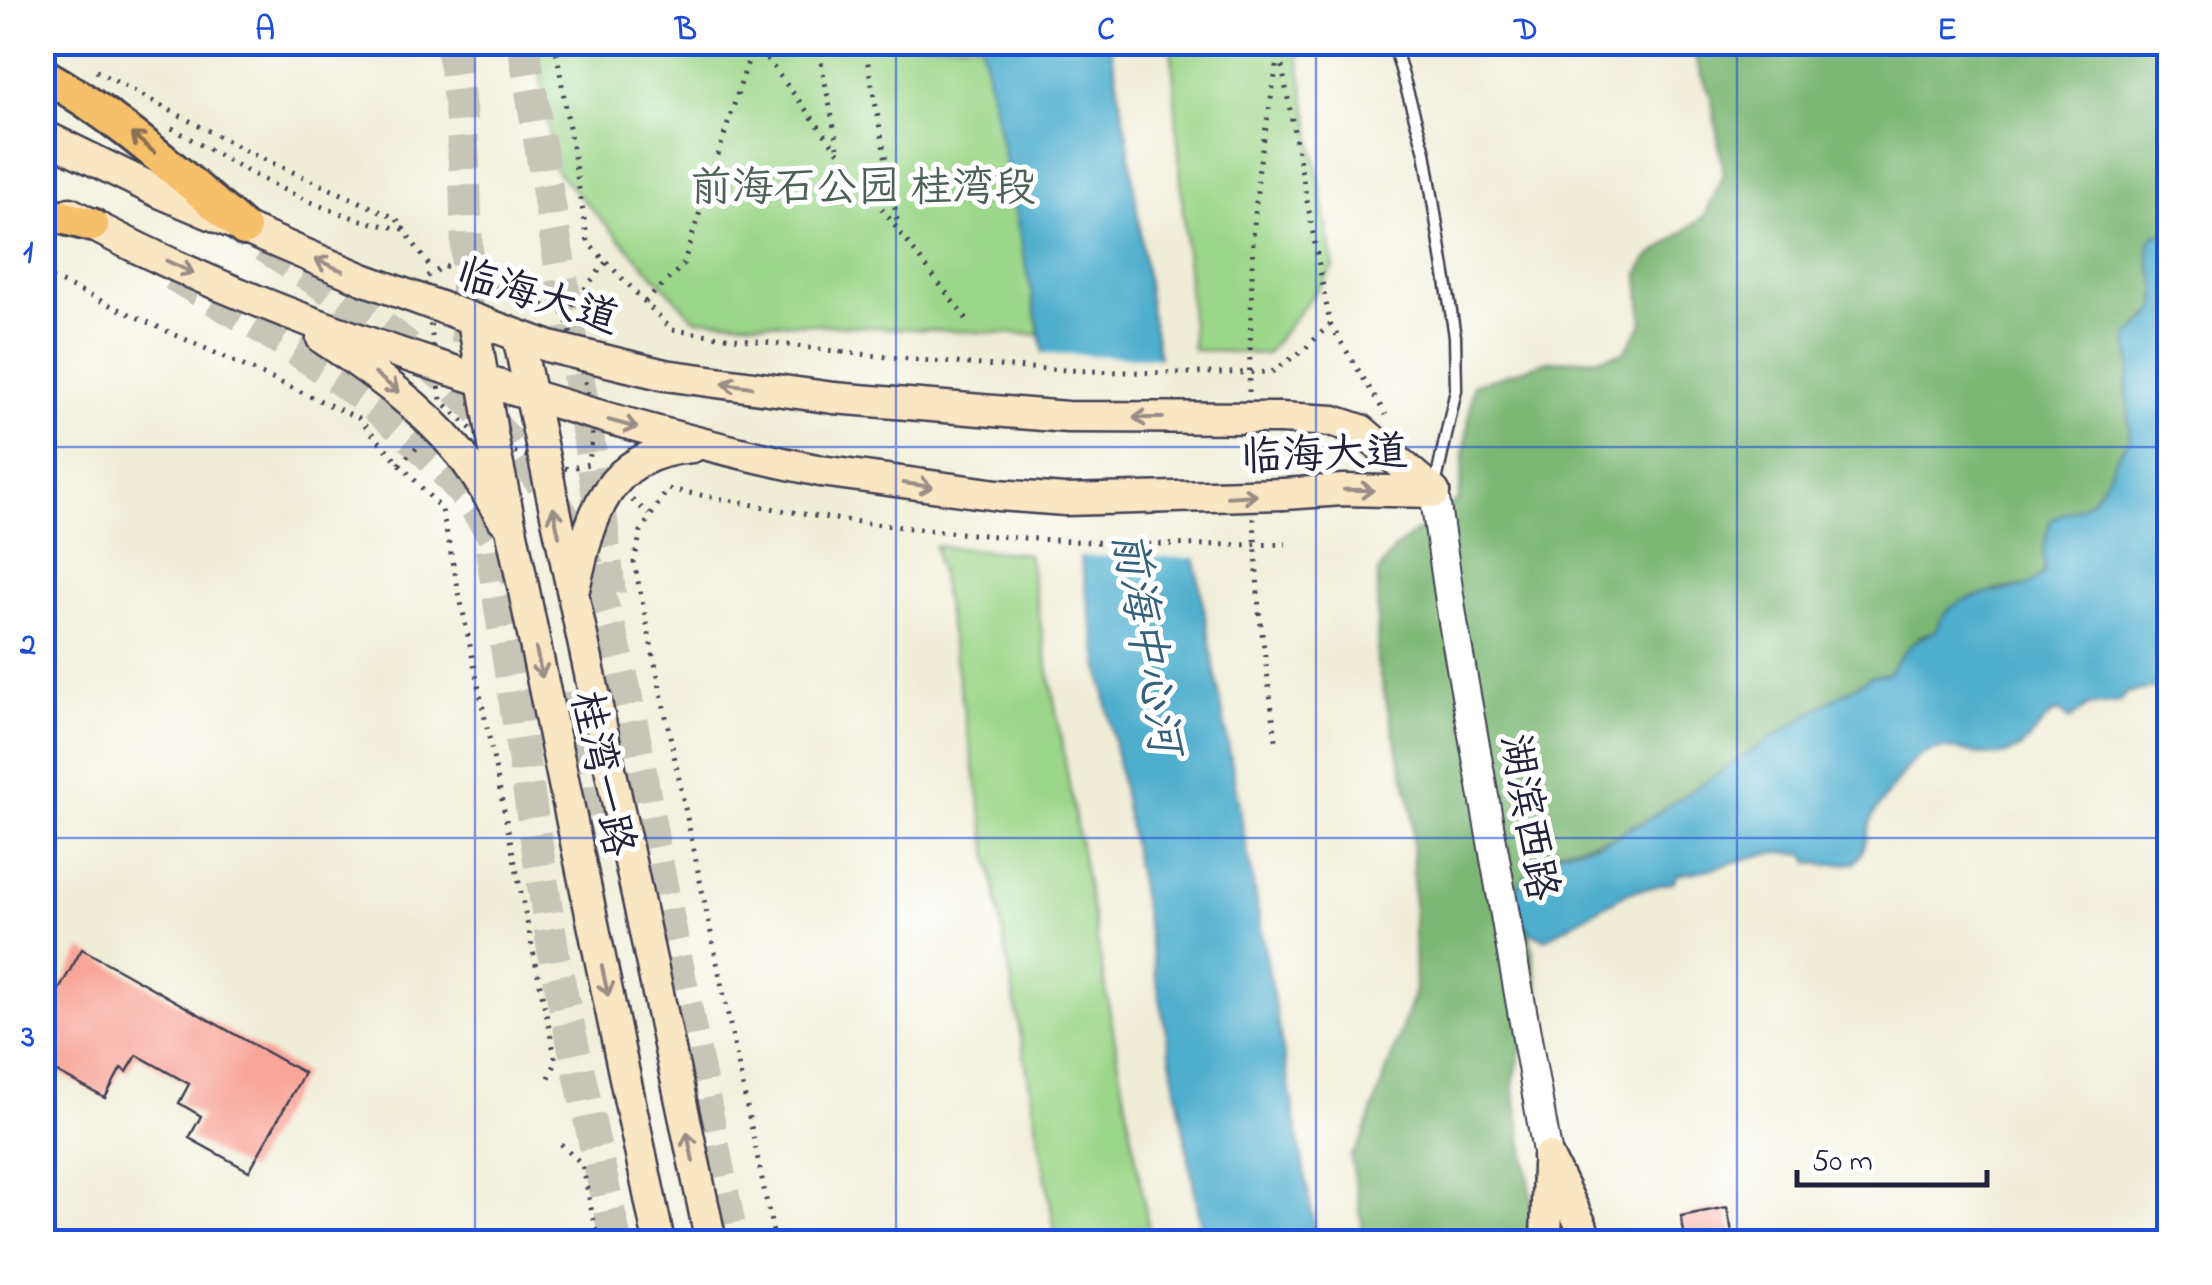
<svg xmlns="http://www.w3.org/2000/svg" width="2212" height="1285" viewBox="0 0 2212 1285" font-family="'Indie Flower','LXGW WenKai TC',sans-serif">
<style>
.green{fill:#9cd689;stroke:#5f7c62;stroke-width:2.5}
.forest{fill:#7db775;stroke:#506c58;stroke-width:2.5}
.water{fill:#4eaecd;stroke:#386884;stroke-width:2.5}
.pier{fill:#f0edd7}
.building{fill:#f8a699}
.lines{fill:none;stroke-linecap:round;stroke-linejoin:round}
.primary-tunnel{stroke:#c7c4b8;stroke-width:32;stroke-dasharray:32 16;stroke-linecap:butt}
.service-casing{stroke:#414052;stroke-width:15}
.tertiary-casing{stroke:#414052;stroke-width:32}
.secondary-casing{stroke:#414052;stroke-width:35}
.primary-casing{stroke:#414052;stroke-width:38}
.path{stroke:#414052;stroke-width:5;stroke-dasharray:2.5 8;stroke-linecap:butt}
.service{stroke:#fff;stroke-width:10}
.tertiary{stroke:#fff;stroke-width:28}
.secondary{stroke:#fbe6c4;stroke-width:30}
.primary{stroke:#f6c06b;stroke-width:32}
.secondary-bridge-casing{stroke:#414052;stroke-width:35;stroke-linecap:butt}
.path-bridge{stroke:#414052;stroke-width:5;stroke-dasharray:2.5 8;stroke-linecap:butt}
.secondary-bridge{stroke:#fbe6c4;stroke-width:30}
.oneway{stroke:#8c7153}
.oneway2{stroke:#998e86}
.grid{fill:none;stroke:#1d4ed8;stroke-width:2.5;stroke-opacity:0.55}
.labels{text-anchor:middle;stroke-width:10;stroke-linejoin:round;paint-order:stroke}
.park-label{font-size:42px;fill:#4d6156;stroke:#fff}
.street-label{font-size:42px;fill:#22223b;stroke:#fff}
.water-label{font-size:45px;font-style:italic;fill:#36617d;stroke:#fff}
.neatline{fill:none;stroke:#1d4ed8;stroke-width:4}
.grid-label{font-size:32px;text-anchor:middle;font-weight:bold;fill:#1d4ed8}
</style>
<rect width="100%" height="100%" fill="#fff"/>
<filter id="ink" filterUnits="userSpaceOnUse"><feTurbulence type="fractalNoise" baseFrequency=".01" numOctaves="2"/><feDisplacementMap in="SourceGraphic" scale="20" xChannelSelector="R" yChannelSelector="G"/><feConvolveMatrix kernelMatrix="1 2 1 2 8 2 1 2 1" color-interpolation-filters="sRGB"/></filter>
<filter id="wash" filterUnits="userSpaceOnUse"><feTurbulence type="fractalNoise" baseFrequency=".0048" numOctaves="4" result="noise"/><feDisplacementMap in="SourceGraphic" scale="40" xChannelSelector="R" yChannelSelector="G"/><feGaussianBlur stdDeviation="2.25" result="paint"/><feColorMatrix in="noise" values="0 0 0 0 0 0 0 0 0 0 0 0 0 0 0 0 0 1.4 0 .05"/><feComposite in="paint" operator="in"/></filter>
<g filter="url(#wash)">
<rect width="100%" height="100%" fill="#f0edd7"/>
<g class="green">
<path d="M 536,43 L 981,43 L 1040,335 L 695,319 L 554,169 Z"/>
<path d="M 1171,43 L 1296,43 L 1334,268 L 1266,354 L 1193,350 Z"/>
<path d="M 935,546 L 1028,554 L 1151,1242 L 1057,1242 Z"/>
</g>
<path class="forest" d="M 1689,43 L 2169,43 L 2169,235 L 2155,234 L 2150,268 L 2158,285 L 2155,309 L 2128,338 L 2131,368 L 2127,387 L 2130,439 C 2112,457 2109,483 2089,501 C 2080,509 2063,513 2051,519 L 2043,551 L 2045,571 L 2030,585 L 1996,590 L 1937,631 L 1921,635 L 1889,673 L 1872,676 L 1820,707 L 1642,823 L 1632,825 L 1617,836 L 1549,852 L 1511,898 L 1529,931 L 1543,1014 L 1521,1051 L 1513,1083 L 1539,1242 L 1365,1242 L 1351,1157 L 1363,1138 L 1415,991 L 1412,809 L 1377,663 L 1378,573 L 1393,550 L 1459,499 L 1473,385 L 1549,361 L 1598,358 L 1624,352 L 1643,324 L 1639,274 L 1646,260 L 1705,216 L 1724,173 L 1711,97 Z"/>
<g class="water">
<path d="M 981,43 L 1110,43 L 1127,135 L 1151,313 L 1317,1242 L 1204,1242 L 1040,335 Z"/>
<path d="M 2155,234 L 2169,235 L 2169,682 L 2160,687 L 2127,693 L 2120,702 L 2088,706 L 2069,720 L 2059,711 C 2039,718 2034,742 2014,751 C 1976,768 1950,729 1910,764 C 1907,767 1877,809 1874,814 C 1865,831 1869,849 1854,863 L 1826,865 L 1810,862 L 1805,854 C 1753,847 1727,871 1679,874 L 1673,882 L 1627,893 L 1545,939 L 1529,931 L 1511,898 C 1548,835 1557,860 1614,837 C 1624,833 1631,825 1642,823 L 1820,707 L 1872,676 L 1889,673 C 1901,653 1914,638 1936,631 C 1946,592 1995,595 2026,586 C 2034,583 2039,577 2045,571 L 2043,551 L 2051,519 C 2063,513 2080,509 2089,501 C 2109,484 2112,457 2130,439 L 2127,387 L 2131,368 L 2128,337 C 2137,328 2152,318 2156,306 C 2164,280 2137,259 2155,234 Z"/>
</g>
<path class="pier" d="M 1038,353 L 1164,358 L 1200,558 L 1075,556 Z"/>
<g id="blocks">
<g class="building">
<path d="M 82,949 L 304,1073 L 249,1171 L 189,1138 L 201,1116 L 179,1103 L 189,1084 L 137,1055 L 127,1072 L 121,1068 L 105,1098 L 42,1064 L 42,1020 Z"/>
<path d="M 1727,1207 L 1734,1242 L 1686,1242 L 1681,1216 Z"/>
</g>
</g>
</g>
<g filter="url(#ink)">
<use href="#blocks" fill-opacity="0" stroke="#414052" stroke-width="2.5"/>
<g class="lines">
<g class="primary-tunnel">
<path d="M 451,42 C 468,142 467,242 467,342"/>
<path d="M 523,42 L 602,520 L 610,594"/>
<path d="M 264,246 C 367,312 470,384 543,485 C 619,589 631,727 655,850 C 681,981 707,1112 733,1242"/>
<path d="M 173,275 C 276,336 385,398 462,491 C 485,518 502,552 519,583"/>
<path d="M 491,549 L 555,962 L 616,1242"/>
<path d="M 559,694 L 586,818"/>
</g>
<g class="service-casing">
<path id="service" d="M 1393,42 L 1425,152 L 1455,336 L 1456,390 L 1435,486"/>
</g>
<g class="tertiary-casing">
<path id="tertiary" d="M 1434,492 L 1453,622 L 1548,1157"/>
</g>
<g class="secondary-casing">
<g id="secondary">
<path d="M 42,135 L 159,192 L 363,279 L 550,347 L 665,375 L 834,398"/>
<path d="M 70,213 C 194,281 328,331 463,374 C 581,412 699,446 821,471"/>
<path d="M 473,320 L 495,451 L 659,1242"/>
<path d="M 518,336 L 711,1242"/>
<path d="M 322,338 C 373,372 421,406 460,453 C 476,473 489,497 503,519"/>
<path d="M 1280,418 L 1334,421 L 1361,430 L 1434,492"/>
<path d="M 1284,494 L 1343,490 L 1434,492"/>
<path d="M 574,589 C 591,515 605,454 692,447"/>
<path d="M 1548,1157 L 1582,1227 L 1585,1242"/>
<path d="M 1546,1242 L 1548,1165"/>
</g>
</g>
<g class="primary-casing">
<g id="primary">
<path d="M 42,74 C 117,116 179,174 244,229"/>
<path d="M 42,212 L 92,225"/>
</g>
</g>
<g class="path">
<path d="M 555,42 L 588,243 L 672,330 L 842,352"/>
<path d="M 754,42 L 967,320"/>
<path d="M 817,42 L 838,147"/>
<path d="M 864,42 L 898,226"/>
<path d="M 1280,56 L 1330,324 L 1386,415"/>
<path d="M 96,71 L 252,154 L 396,218 L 433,271"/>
<path d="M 172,128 C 242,169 323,218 404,229"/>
<path d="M 445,266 L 565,314 C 579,365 601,412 588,464 L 568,469 L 508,450 L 472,430 L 441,400 L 424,278 Z"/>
<path d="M 42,274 L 358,418 L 442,510 L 556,1062 L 548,1080"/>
<path d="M 645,302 L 683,265 L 754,42"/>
<path d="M 565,314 L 606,262"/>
<path d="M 1272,372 L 1305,349 L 1330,324"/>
<path d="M 1249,392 L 1253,238 L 1259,167 L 1279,53 L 1277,42"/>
<path d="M 1249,443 L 1251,467"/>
<path d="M 399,464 L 419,446"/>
<path d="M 632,500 L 649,514"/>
<path d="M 1254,518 L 1259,611 L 1277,747"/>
<path d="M 561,1144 L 582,1164 L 598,1242"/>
<path d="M 775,1242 L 634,562 L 641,531 L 668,489 L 814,516"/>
</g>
<use href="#service" class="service"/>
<use href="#tertiary" class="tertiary"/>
<use href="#secondary" class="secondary"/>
<use href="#primary" class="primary"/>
<g class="secondary-bridge-casing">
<g id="secondary-bridge">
<path d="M 834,398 L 1067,417 L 1280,418"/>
<path d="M 821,471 L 998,495 L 1065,500 L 1284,494"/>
</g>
</g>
<g class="path-bridge">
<path d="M 842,352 C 985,368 1128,376 1272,372"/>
<path d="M 814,516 C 971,538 1126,548 1286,544"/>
</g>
<use href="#secondary-bridge" class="secondary-bridge"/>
</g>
<defs><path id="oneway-shaft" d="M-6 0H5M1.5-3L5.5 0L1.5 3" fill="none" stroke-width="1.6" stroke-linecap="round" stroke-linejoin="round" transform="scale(2.5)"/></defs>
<use class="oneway" href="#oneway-shaft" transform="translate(143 143) rotate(-140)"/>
<g class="oneway2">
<use href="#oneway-shaft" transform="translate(329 265) rotate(-157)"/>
<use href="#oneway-shaft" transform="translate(180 267) rotate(25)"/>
<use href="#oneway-shaft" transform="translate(387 383) rotate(39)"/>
<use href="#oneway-shaft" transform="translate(737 385) rotate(-172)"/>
<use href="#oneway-shaft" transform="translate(1148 418) rotate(180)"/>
<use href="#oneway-shaft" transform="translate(623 424) rotate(15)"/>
<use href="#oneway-shaft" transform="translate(918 485) rotate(8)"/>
<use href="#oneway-shaft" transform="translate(1359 490) rotate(1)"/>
<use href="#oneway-shaft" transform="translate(1242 496) rotate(-3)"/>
<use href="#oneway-shaft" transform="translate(556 522) rotate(-102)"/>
<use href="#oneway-shaft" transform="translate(539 663) rotate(78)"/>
<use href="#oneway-shaft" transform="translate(605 981) rotate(78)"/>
<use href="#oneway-shaft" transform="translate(690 1147) rotate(-102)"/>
</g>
</g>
<path class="grid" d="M 475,42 L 475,1242M 896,42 L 896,1242M 1316,42 L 1316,1242M 1737,42 L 1737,1242M 42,447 L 2170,447M 42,838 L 2170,838"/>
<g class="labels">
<g class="park-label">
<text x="863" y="200">前海石公园 桂湾段</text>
</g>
<g class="street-label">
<text transform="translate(538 294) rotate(17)" y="15">临海大道</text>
<text transform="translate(1324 452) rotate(-2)" y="15">临海大道</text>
<text transform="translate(605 773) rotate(78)" y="15">桂湾一路</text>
<text transform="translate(1531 817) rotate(80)" y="15">湖滨西路</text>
</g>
<g class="water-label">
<text transform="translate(1149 642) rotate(80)" y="16">前海中心河</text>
</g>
</g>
<rect width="2212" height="1285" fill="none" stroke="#fff" stroke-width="110"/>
<path d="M1797 1170v15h190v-15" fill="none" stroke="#22223b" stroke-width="5"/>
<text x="1812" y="1170" font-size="30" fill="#22223b" stroke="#ffffff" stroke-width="8" paint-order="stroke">50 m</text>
<rect x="55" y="55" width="2102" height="1175" class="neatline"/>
<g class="grid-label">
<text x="265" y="39">A</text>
<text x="686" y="39">B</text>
<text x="1106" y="39">C</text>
<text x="1526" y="39">D</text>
<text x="1947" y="39">E</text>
<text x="28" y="262">1</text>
<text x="28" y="654">2</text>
<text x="28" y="1046">3</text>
</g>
</svg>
